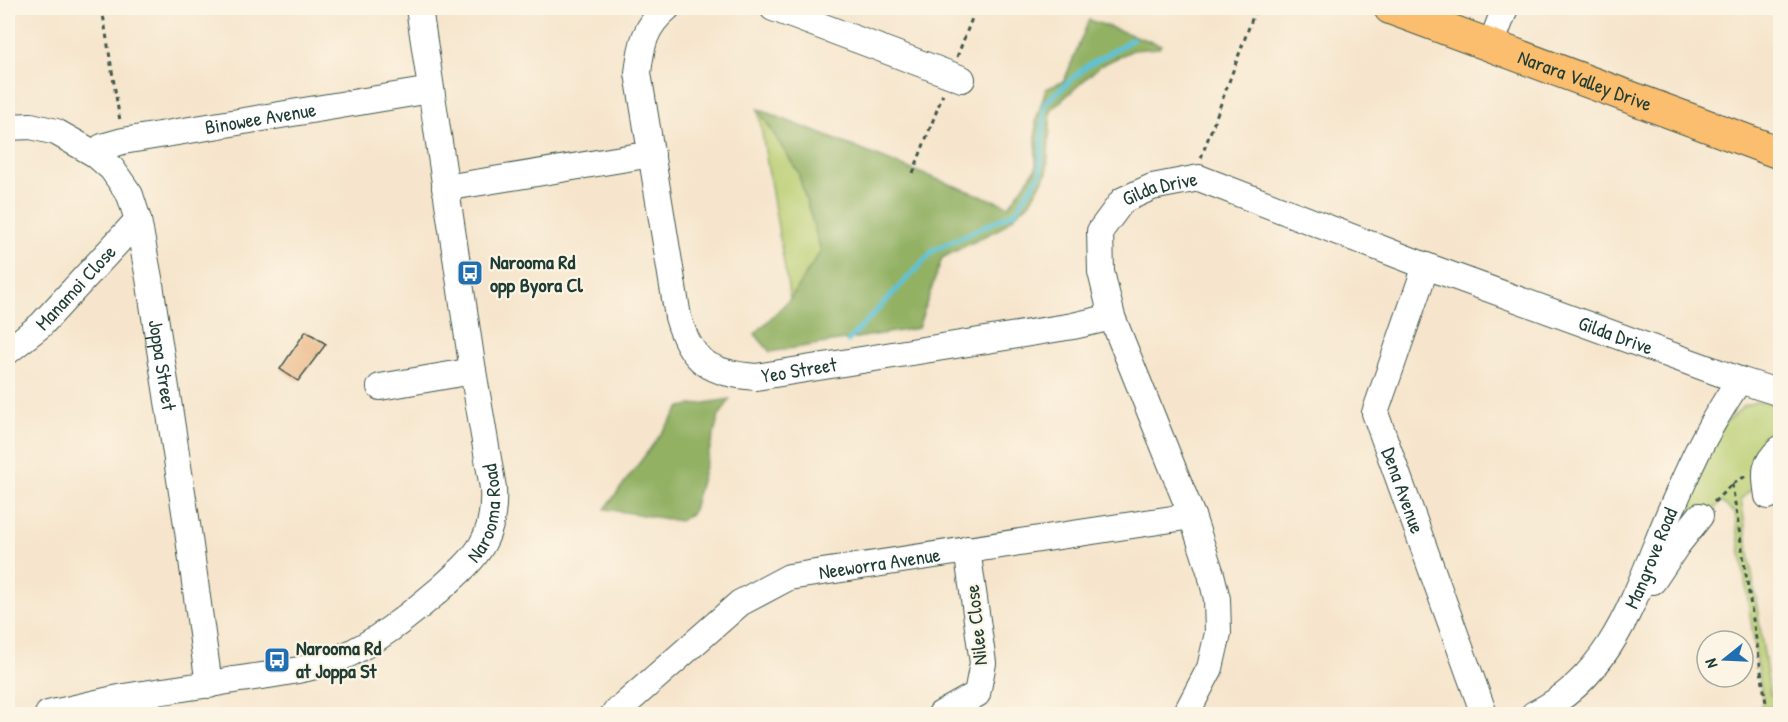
<svg xmlns="http://www.w3.org/2000/svg" width="1788" height="722" viewBox="0 0 1788 722" font-family="'Patrick Hand',sans-serif">
<style>
.green{fill:#b9ce72;stroke:#6c8653;stroke-width:1.5}
.forest{fill:#92b164;stroke:#58774c;stroke-width:1.5}
.lines{fill:none;stroke-linecap:round;stroke-linejoin:round}
.stream{stroke:#5bc3d8;stroke-width:5}
.building{fill:#eab481}
.minor-casing{stroke:#3f564b;stroke-width:28}
.major-casing{stroke:#3f564b;stroke-width:34}
.path{stroke:#3f564b;stroke-width:3;stroke-dasharray:4.5 4.5;stroke-linecap:butt}
.minor{stroke:#fff;stroke-width:26}
.major{stroke:#fbbd6e;stroke-width:32}
.labels{text-anchor:middle;stroke-width:4.5;stroke-linejoin:round;paint-order:stroke}
.street-label{font-size:20px;fill:#1f3d34;stroke:#fcf5e5}
.poi-label{font-size:20px;font-weight:bold;fill:#1f3d34;stroke:#fcf5e5;text-anchor:start}
</style>
<rect width="100%" height="100%" fill="#fcf5e5"/>
<filter id="ink" filterUnits="userSpaceOnUse"><feTurbulence type="fractalNoise" baseFrequency=".0167" numOctaves="2"/><feDisplacementMap in="SourceGraphic" scale="12" xChannelSelector="R" yChannelSelector="G"/><feConvolveMatrix kernelMatrix="1 2 1 2 8 2 1 2 1" color-interpolation-filters="sRGB"/></filter>
<filter id="wash" filterUnits="userSpaceOnUse"><feTurbulence type="fractalNoise" baseFrequency=".008" numOctaves="4" result="noise"/><feDisplacementMap in="SourceGraphic" scale="24" xChannelSelector="R" yChannelSelector="G"/><feGaussianBlur stdDeviation="1.35" result="paint"/><feColorMatrix in="noise" values="0 0 0 0 0 0 0 0 0 0 0 0 0 0 0 0 0 1.4 0 .05"/><feComposite in="paint" operator="in"/></filter>
<g filter="url(#wash)">
<rect width="100%" height="100%" fill="#f6e5cc"/>
<g class="green">
<path d="M 758,109 L 798,172 L 821,251 L 790,299 Z"/>
<path d="M 1755,402 L 1766,402 L 1780,406 L 1780,438 C 1773,439 1764,439 1759,446 L 1757,485 L 1741,499 L 1770,695 L 1780,685 L 1780,706 L 1757,709 L 1763,703 L 1735,513 L 1721,502 L 1705,520 L 1685,517 L 1684,508 L 1724,424 L 1744,406 Z"/>
</g>
<g class="forest">
<path d="M 1089,20 L 1161,45 L 1159,48 L 1133,50 L 1100,66 L 1051,110 L 1047,173 L 1029,203 L 1001,228 L 942,258 L 918,328 L 770,352 L 755,334 L 790,299 L 821,251 L 798,172 L 758,109 L 920,173 L 1009,206 L 1036,168 L 1036,120 L 1046,89 L 1064,81 Z"/>
<path d="M 730,399 L 719,416 L 692,513 L 680,521 L 605,509 L 681,407 Z"/>
</g>
<g class="lines">
<path class="stream" d="M 848,341 L 934,250 L 1015,212 L 1040,174 L 1045,103 L 1087,66 L 1133,39"/>
</g>
<g id="blocks">
<path class="building" d="M 306,331 L 326,344 L 298,381 L 280,369 Z"/>
</g>
</g>
<g filter="url(#ink)">
<use href="#blocks" fill-opacity="0" stroke="#3f564b" stroke-width="1.5"/>
<g class="lines">
<g class="minor-casing">
<g id="minor">
<path id="s1" d="M 667,8 C 645,26 641,45 638,73 L 678,317 C 691,363 710,373 756,377 L 1073,326 L 1112,317"/>
<path d="M 773,8 L 962,79"/>
<path d="M 1491,45 L 1505,8"/>
<path id="s2" d="M 8,127 L 31,126 L 56,132 L 95,154 L 112,169 L 130,195 L 138,220 L 149,278 L 188,531 L 209,685"/>
<path id="s3" d="M 95,154 L 102,147 L 123,141 L 431,90"/>
<path d="M 445,188 L 652,154"/>
<path id="s4" d="M 1426,266 L 1375,413 L 1484,714"/>
<path id="s5" d="M 8,351 L 41,325 L 138,220"/>
<path d="M 380,387 L 473,371"/>
<path d="M 1768,496 C 1765,474 1762,465 1780,449"/>
<path d="M 1653,581 L 1677,545 L 1700,516"/>
<path id="s6" d="M 48,714 C 74,709 99,702 124,697 C 159,691 194,687 228,681 C 265,675 305,672 340,658 C 377,642 407,617 438,591 C 475,558 496,541 493,488 L 473,371 L 419,8"/>
<path id="s7" d="M 614,714 L 740,603 L 789,577 L 1192,516"/>
<path d="M 941,714 L 977,694 L 983,663 L 967,549"/>
<path id="s8" d="M 1186,714 L 1210,668 L 1218,633 L 1217,599 L 1211,574 L 1192,516 L 1112,317 L 1101,272 L 1100,231 L 1123,200 L 1152,187 L 1199,178 L 1426,266 L 1739,380 L 1780,393"/>
<path id="s9" d="M 1534,714 C 1615,675 1636,591 1669,514 C 1681,488 1692,460 1706,435 C 1716,416 1728,398 1739,380"/>
</g>
</g>
<g class="major-casing">
<g id="major">
<path id="s10" d="M 1390,8 L 1780,153"/>
</g>
</g>
<g class="path">
<path d="M 102,8 L 120,121"/>
<path d="M 957,57 L 976,8"/>
<path d="M 1201,158 L 1256,8"/>
<path d="M 913,173 L 943,94"/>
<path d="M 1732,484 L 1766,703"/>
<path d="M 1714,502 L 1732,484 L 1746,476"/>
</g>
<use href="#minor" class="minor"/>
<use href="#major" class="major"/>
</g>
</g>
<defs>
<g id="bus-square" transform="scale(1.35)"><rect x="-9" y="-9" width="18" height="18" rx="4" fill="#1f6fb2" stroke="#fcf5e5"/><path d="M-5-6H5V4H4V6H2V4H-2V6H-4V4H-5ZM-3.5-4V0h7V-4ZM-3.5 1.2v1.5H-2V1.2ZM2 1.2v1.5H3.5V1.2Z" fill="#fff"/></g>
</defs>
<g fill-rule="evenodd">
<use href="#bus-square" x="470" y="273"/>
<use href="#bus-square" x="277" y="660"/>
</g>
<g class="labels">
<g class="street-label">
<text dy="7" stroke="none"><textPath href="#s10" startOffset="208">Narara Valley Drive</textPath></text>
<text dy="7" stroke="none"><textPath href="#s3" startOffset="171">Binowee Avenue</textPath></text>
<text dy="7" stroke="none"><textPath href="#s8" startOffset="588">Gilda Drive</textPath></text>
<text dy="7" stroke="none"><textPath href="#s5" startOffset="93">Manamoi Close</textPath></text>
<text dy="7" stroke="none"><textPath href="#s8" startOffset="1074">Gilda Drive</textPath></text>
<text dy="7" stroke="none"><textPath href="#s2" startOffset="321">Joppa Street</textPath></text>
<text dy="7" stroke="none"><textPath href="#s1" startOffset="472">Yeo Street</textPath></text>
<text dy="7" stroke="none"><textPath href="#s4" startOffset="238">Dena Avenue</textPath></text>
<text dy="7" stroke="none"><textPath href="#s6" startOffset="513">Narooma Road</textPath></text>
<text dy="7" stroke="none"><textPath href="#s9" startOffset="200">Mangrove Road</textPath></text>
<text dy="7" stroke="none"><textPath href="#s7" startOffset="315">Neeworra Avenue</textPath></text>
<text transform="translate(976 625) rotate(-96)" y="7">Nilee Close</text>
</g>
<g class="poi-label">
<text x="490" y="269">Narooma Rd<tspan x="490" dy="23">opp Byora Cl</tspan></text>
<text x="296" y="655">Narooma Rd<tspan x="296" dy="23">at Joppa St</tspan></text>
</g>
</g>
<rect width="1788" height="722" fill="none" stroke="#fcf5e5" stroke-width="30"/>
<g transform="translate(1725 659) rotate(252)"><circle r="28" fill="#fcf5e5" stroke="#a4ab9e" stroke-width="1.5"/>
<path d="M0-4.5L10 22L0 15L-10 22Z" fill="#1f6fb2"/>
<text y="-9" font-size="16" font-weight="bold" text-anchor="middle" fill="#1f3d34">N</text>
</g>
</svg>
